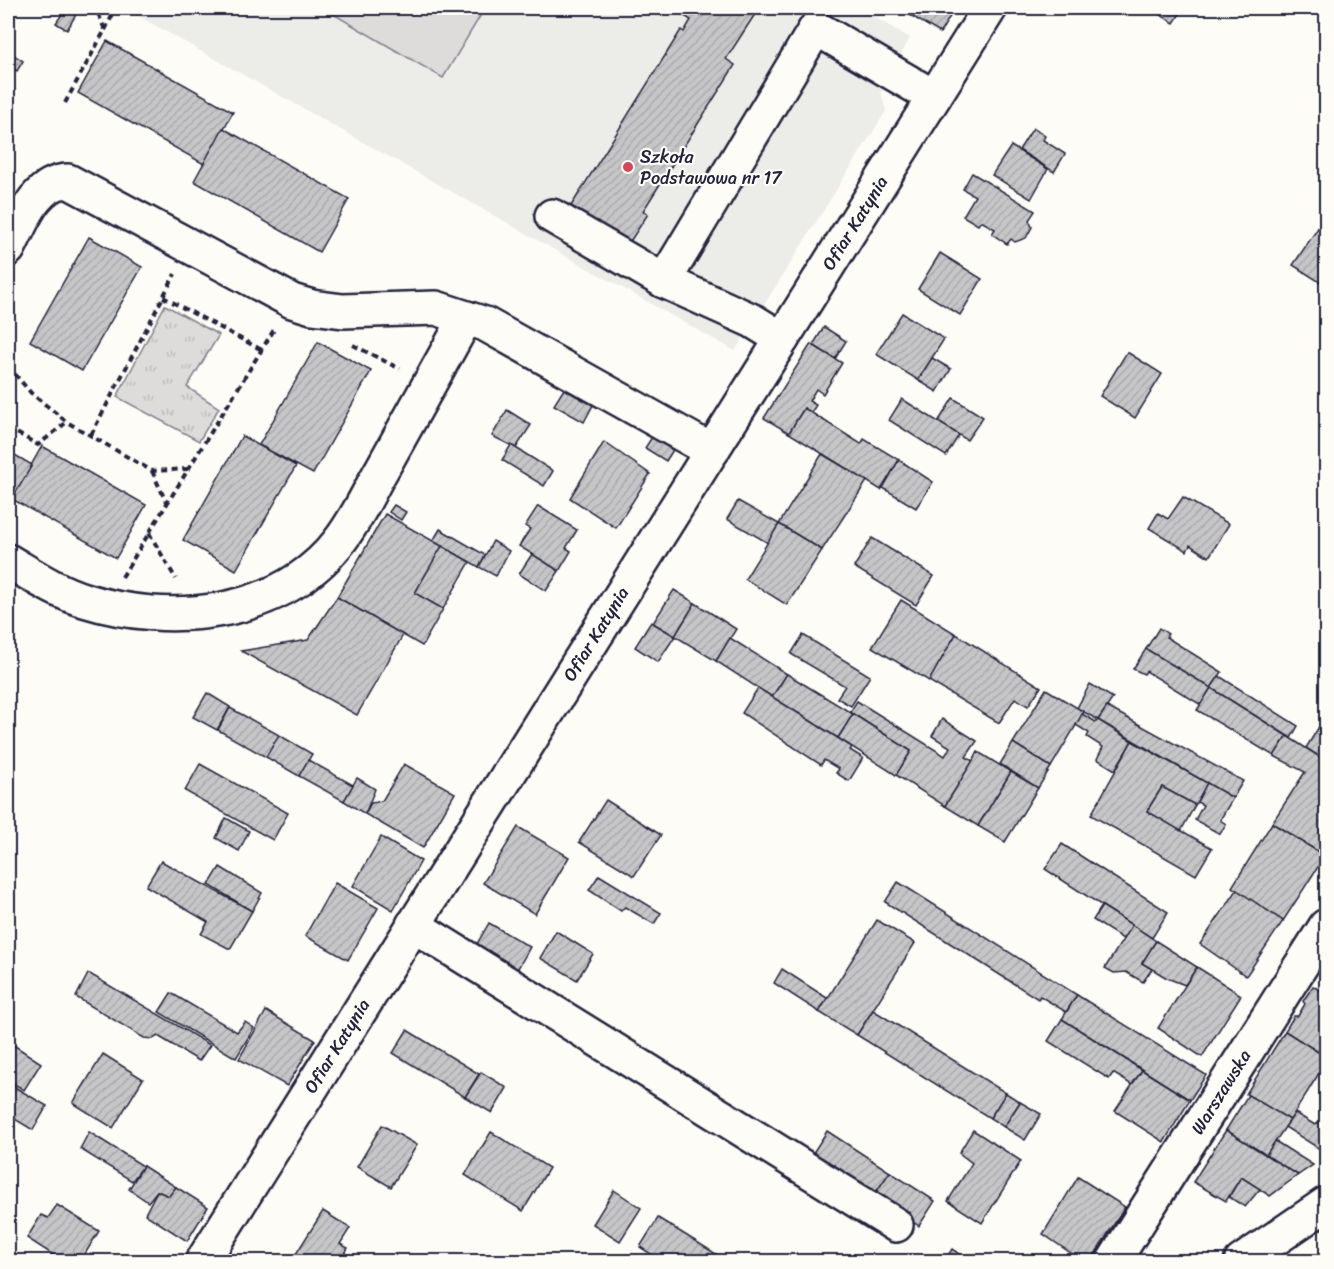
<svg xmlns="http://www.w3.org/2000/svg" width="1334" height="1269" viewBox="0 0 1334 1269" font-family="Sriracha,sans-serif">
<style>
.built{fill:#ecece9}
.grass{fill:url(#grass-tufts);stroke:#807f8b;stroke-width:1.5}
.pitch{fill:#dddcdb;stroke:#807f8b;stroke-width:1.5}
.building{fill:url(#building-hatch);stroke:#22223b;stroke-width:1.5}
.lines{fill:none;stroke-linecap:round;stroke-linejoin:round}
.minor-casing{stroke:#22223b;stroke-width:38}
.path{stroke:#22223b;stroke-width:4;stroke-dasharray:6 4.5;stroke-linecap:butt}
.minor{stroke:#fdfcf7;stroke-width:33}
.poi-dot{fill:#d1495b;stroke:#fdfcf7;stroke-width:2}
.labels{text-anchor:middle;stroke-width:4.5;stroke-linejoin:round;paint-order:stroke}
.poi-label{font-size:18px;fill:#22223b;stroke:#fdfcf7;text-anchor:start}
.street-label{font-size:18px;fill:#22223b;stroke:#fdfcf7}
</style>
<defs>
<pattern id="grass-tufts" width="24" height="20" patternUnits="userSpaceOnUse" patternTransform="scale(1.5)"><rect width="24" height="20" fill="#dddcdb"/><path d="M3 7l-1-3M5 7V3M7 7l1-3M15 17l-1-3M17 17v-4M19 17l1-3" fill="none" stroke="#bdbcbd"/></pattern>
<pattern id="building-hatch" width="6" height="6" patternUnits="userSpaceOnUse" patternTransform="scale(1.5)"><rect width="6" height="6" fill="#c6c6c8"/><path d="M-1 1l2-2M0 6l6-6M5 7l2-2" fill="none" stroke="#aaaaad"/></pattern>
</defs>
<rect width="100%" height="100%" fill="#fdfcf7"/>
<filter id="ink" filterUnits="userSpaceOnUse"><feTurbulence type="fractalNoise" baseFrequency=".0167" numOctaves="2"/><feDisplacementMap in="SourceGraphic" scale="12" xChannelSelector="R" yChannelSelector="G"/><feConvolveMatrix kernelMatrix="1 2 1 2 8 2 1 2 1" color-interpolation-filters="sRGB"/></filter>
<g filter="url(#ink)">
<path class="built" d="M 124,8 L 859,8 L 910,38 L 881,92 L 886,111 L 735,351 Z"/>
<path class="grass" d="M 165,305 L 219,335 L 187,387 L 219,408 L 199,441 L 117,397 Z"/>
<path class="pitch" d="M 323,8 L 485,8 L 443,78 Z"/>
<g class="building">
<path d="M 66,8 L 78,11 L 67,30 L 56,23 Z"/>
<path d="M 685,8 L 759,8 L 726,59 L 735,65 L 643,211 L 648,214 L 629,243 L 571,206 L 681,30 L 684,32 L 691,20 L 681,14 Z"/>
<path d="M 898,8 L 955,8 L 940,33 Z"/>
<path d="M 1149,8 L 1181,8 L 1183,9 L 1174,23 Z"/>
<path d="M 107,41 L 233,112 L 204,164 L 78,93 Z"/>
<path d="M 8,51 L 23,61 L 17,71 L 8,66 Z"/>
<path d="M 223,128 L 349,199 L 319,252 L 194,181 Z"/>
<path d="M 1033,128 L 1045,136 L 1043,140 L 1065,154 L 1054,172 L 1019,150 Z"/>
<path d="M 1011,146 L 1048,169 L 1031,199 L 992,175 Z"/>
<path d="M 972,173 L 1035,211 L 1029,220 L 1032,227 L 1026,238 L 1015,242 L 1011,239 L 1007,244 L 992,234 L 995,229 L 981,221 L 978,225 L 963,216 L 975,196 L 963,189 Z"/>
<path d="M 1326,216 L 1326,286 L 1293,265 Z"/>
<path d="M 89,237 L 142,267 L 82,371 L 30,341 Z"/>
<path d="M 940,253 L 982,279 L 960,315 L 918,289 Z"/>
<path d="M 902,313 L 944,339 L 918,380 L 876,354 Z"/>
<path d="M 824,327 L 846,341 L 835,359 L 813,345 Z"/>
<path d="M 318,342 L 371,371 L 313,474 L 259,445 Z"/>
<path d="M 811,344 L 842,363 L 823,394 L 816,389 L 809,401 L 816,405 L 811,413 L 804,408 L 789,433 L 764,418 Z"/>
<path d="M 1127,352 L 1162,374 L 1135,418 L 1100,396 Z"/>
<path d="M 932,358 L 951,369 L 937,392 L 918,380 Z"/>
<path d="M 564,389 L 593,405 L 584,422 L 554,405 Z"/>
<path d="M 953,398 L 983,417 L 967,440 L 938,422 Z"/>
<path d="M 902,399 L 959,435 L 946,456 L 889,420 Z"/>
<path d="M 804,408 L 861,444 L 864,439 L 899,460 L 881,490 L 789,433 Z"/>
<path d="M 507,410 L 531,425 L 516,448 L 492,436 Z"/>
<path d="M 242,436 L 296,466 L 236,570 L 183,540 Z"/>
<path d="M 652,437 L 673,450 L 666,461 L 645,448 Z"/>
<path d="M 604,442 L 650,474 L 616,528 L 570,498 Z"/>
<path d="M 511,445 L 553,471 L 544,486 L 502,460 Z"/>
<path d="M 42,446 L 146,505 L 116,558 L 12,499 Z"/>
<path d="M 8,451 L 32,465 L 8,506 Z"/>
<path d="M 822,454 L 867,481 L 822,550 L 779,524 Z"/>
<path d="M 899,460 L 933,482 L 916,508 L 883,488 Z"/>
<path d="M 1183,497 L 1229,524 L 1209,557 L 1190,545 L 1187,551 L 1149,528 L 1158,513 L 1168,519 Z"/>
<path d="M 738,501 L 779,524 L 768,543 L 727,519 Z"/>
<path d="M 394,505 L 406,512 L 401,520 L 389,512 Z"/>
<path d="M 538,506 L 577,530 L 566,548 L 571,551 L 559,571 L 519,546 L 530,529 L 525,526 Z"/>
<path d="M 385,514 L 442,546 L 415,593 L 443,609 L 422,646 L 337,597 Z"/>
<path d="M 779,524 L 822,550 L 787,605 L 745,579 Z"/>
<path d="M 440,529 L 485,555 L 479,567 L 433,541 Z"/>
<path d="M 872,538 L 934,576 L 916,605 L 854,567 Z"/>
<path d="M 493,541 L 509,551 L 496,576 L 479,567 Z"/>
<path d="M 442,546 L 470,562 L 443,609 L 415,593 Z"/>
<path d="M 532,554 L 559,571 L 546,591 L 519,574 Z"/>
<path d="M 674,590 L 695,603 L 675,636 L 653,623 Z"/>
<path d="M 337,597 L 403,635 L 357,715 L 241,651 L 308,640 Z"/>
<path d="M 901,600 L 956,634 L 929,681 L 872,647 Z"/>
<path d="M 695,603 L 736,629 L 716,661 L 675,636 Z"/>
<path d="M 651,622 L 675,636 L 658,662 L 635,647 Z"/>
<path d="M 1159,628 L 1168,634 L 1166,637 L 1222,672 L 1211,688 L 1146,649 Z"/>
<path d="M 956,634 L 1041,687 L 1028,706 L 1015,698 L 999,723 L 929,681 Z"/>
<path d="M 803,635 L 870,676 L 851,706 L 837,698 L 845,686 L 791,654 Z"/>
<path d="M 730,638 L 787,674 L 772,697 L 716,661 Z"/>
<path d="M 1146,649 L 1211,688 L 1201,705 L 1146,671 L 1144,674 L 1133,669 Z"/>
<path d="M 787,674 L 853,714 L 838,738 L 772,697 Z"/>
<path d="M 1219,676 L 1298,726 L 1291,738 L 1211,688 Z"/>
<path d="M 1090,684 L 1113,698 L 1098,720 L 1077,708 Z"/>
<path d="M 758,688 L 852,747 L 850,750 L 863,758 L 849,781 L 836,773 L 839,769 L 824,760 L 821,765 L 742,713 Z"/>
<path d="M 1211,688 L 1287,736 L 1274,756 L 1197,710 Z"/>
<path d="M 1046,689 L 1084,712 L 1051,767 L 1013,743 Z"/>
<path d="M 207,693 L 230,707 L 217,730 L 193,717 Z"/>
<path d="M 857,701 L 945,756 L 950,747 L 932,736 L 942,719 L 977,741 L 966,757 L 973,761 L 945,806 L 896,775 L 911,751 L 850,712 Z"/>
<path d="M 1107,707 L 1243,781 L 1233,798 L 1098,720 Z"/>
<path d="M 230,708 L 279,735 L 266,757 L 218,730 Z"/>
<path d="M 853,714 L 911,751 L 896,775 L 838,738 Z"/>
<path d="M 1082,714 L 1096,722 L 1098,720 L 1132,741 L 1115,770 L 1097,759 L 1103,747 L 1087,737 L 1089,733 L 1076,725 Z"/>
<path d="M 1320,725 L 1326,729 L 1326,761 L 1306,748 Z"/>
<path d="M 279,735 L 312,754 L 299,776 L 266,757 Z"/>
<path d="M 1287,736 L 1326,761 L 1325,856 L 1272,823 L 1305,772 L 1274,756 Z"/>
<path d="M 1132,741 L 1207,783 L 1195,805 L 1162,787 L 1147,811 L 1212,848 L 1196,875 L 1091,815 Z"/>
<path d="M 1013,743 L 1051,767 L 1038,788 L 1000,764 Z"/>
<path d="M 978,752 L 1011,772 L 978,826 L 945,806 Z"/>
<path d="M 308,760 L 353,785 L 344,801 L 299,776 Z"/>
<path d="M 200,764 L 288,813 L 273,840 L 185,791 Z"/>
<path d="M 404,764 L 455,793 L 423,848 L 365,814 L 371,803 L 382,801 Z"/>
<path d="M 1011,772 L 1038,788 L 1005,842 L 978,826 Z"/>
<path d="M 357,778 L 375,789 L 365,814 L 344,801 Z"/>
<path d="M 1207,783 L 1233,798 L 1220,820 L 1226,824 L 1220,834 L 1195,820 L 1203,805 L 1197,802 Z"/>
<path d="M 1162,787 L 1195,805 L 1181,831 L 1147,811 Z"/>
<path d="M 606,800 L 661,835 L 634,876 L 579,842 Z"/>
<path d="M 226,818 L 249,831 L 239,851 L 216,838 Z"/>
<path d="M 1272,823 L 1325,856 L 1283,921 L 1232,887 Z"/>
<path d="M 518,827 L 569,857 L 535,914 L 483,883 Z"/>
<path d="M 381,837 L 421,861 L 393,910 L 353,886 Z"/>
<path d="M 1062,844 L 1168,912 L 1152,938 L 1045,869 Z"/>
<path d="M 161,861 L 252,911 L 230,949 L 201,934 L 208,922 L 146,886 Z"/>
<path d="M 220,867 L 262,893 L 252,911 L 209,885 Z"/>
<path d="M 599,875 L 661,913 L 654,924 L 625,907 L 621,911 L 589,890 Z"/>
<path d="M 898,882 L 1077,995 L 1066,1012 L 1040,996 L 1038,999 L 885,902 Z"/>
<path d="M 335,883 L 378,908 L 348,960 L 305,936 Z"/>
<path d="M 1237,890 L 1283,921 L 1246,976 L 1200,944 Z"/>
<path d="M 1102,906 L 1132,925 L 1123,939 L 1093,920 Z"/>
<path d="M 877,920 L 915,943 L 857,1035 L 819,1012 Z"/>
<path d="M 489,923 L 530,947 L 517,970 L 474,949 Z"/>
<path d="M 1132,925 L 1156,941 L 1142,963 L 1152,969 L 1143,982 L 1126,972 L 1114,973 L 1105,968 Z"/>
<path d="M 556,931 L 593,954 L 577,980 L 540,958 Z"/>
<path d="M 1156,941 L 1197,967 L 1185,985 L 1167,978 L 1142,963 Z"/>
<path d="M 1197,967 L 1241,995 L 1202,1057 L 1158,1028 Z"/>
<path d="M 782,969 L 827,998 L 819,1012 L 774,983 Z"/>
<path d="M 88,974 L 90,974 L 210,1045 L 199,1061 L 158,1036 L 153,1039 L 144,1038 L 76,997 Z"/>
<path d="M 1313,986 L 1326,994 L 1326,1057 L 1285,1031 L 1294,1016 L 1298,1016 L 1305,1004 L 1303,1001 Z"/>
<path d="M 171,993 L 237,1032 L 245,1022 L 254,1028 L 236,1058 L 159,1012 Z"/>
<path d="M 1077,995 L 1206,1075 L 1190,1100 L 1062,1019 Z"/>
<path d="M 873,1010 L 1006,1093 L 990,1118 L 857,1035 Z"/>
<path d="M 266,1011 L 315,1040 L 287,1086 L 239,1059 Z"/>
<path d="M 1062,1019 L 1142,1070 L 1132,1085 L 1113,1073 L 1109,1079 L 1048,1041 Z"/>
<path d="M 407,1030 L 479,1074 L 465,1097 L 393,1053 Z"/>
<path d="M 1285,1031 L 1326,1057 L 1326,1062 L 1290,1120 L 1246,1094 Z"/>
<path d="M 12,1044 L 41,1063 L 24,1090 L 8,1080 L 8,1051 Z"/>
<path d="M 103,1054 L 143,1079 L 113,1128 L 73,1103 Z"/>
<path d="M 1142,1070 L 1190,1100 L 1164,1142 L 1115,1111 Z"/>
<path d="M 481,1072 L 507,1088 L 492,1113 L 465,1097 Z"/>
<path d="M 11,1085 L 47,1106 L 33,1130 L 13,1118 L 15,1113 L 8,1109 L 8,1091 Z"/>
<path d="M 1006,1093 L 1020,1102 L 1004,1127 L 990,1118 Z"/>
<path d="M 1248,1095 L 1290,1120 L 1266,1155 L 1226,1130 Z"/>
<path d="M 1020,1102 L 1041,1114 L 1025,1140 L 1004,1127 Z"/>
<path d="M 1295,1113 L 1315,1125 L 1326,1117 L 1326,1153 L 1285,1127 Z"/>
<path d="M 382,1125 L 417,1145 L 391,1187 L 357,1167 Z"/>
<path d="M 973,1130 L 1021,1161 L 982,1223 L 948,1201 L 972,1163 L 959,1153 Z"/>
<path d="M 1226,1130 L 1298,1175 L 1270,1196 L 1241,1177 L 1226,1201 L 1193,1182 Z"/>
<path d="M 827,1131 L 890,1172 L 874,1195 L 811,1156 Z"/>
<path d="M 89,1132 L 143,1166 L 132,1181 L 80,1149 Z"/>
<path d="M 491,1132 L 549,1168 L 523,1211 L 465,1175 Z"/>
<path d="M 1275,1141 L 1313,1165 L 1298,1175 L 1266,1155 Z"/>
<path d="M 143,1166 L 176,1187 L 169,1196 L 157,1191 L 148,1202 L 129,1189 Z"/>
<path d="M 890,1172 L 935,1201 L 919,1226 L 874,1195 Z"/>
<path d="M 1078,1177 L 1125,1207 L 1090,1262 L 1084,1262 L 1043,1234 Z"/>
<path d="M 1241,1177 L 1260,1189 L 1245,1207 L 1229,1197 Z"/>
<path d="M 176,1187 L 208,1207 L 187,1241 L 145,1214 L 157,1191 L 169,1196 Z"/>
<path d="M 614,1190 L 641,1208 L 620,1241 L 593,1224 Z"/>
<path d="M 57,1205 L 99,1231 L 80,1262 L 64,1262 L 27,1238 L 41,1215 L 48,1218 Z"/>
<path d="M 323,1211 L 350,1228 L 340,1244 L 348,1248 L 339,1262 L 302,1262 L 294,1257 Z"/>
<path d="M 658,1218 L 729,1262 L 663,1262 L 640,1247 Z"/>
<path d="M 952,1249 L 972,1262 L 944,1262 Z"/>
<path d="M 8,1250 L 26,1262 L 8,1262 Z"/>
</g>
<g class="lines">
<g class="minor-casing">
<g id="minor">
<path d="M 552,216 L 664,281 L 753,321 L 782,339"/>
<path d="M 8,249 C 22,223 34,182 68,181 L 292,301 L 312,307 L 343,311 L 436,308 L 485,324 L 712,451"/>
<path d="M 664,281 L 816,28 L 934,97"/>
<path d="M 8,561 C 32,575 57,592 84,600 C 170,627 279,617 338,543 C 356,521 368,493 382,469 C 410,419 438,368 466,318"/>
<path d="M 413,925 L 896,1225"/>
<path d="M 202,1262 L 990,8"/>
<path d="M 1113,1262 L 1326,926"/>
<path d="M 1241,1262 L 1326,1204"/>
</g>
</g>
<g class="path">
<path d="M 105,30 L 116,8"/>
<path d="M 65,103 L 105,30 L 96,8"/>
<path d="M 163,297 L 262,350"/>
<path d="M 353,345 L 400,369"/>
<path d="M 8,366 L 31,393 L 67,422 L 152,471 L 188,469"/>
<path d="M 8,428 L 38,445 L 67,422"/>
<path d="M 91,435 L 175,274"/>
<path d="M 152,471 L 167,504"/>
<path d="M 149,533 L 176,579"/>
<path d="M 122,577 L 275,328"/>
</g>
<use href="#minor" class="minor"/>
</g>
</g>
<circle class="poi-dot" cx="628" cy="167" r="6"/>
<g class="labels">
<g class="poi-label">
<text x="640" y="163">Szkoła<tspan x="640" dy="21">Podstawowa nr 17</tspan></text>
</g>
<g class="street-label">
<text transform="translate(855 223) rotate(-58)" y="6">Ofiar Katynia</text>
<text transform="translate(596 634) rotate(-58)" y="6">Ofiar Katynia</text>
<text transform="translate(337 1046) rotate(-58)" y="6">Ofiar Katynia</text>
<text transform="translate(1221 1092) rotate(-58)" y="6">Warszawska</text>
</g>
</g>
<rect width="1334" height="1269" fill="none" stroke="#fdfcf7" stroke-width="30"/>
<rect x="15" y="15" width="1304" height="1239" fill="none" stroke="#22223b" stroke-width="2" filter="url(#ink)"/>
</svg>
